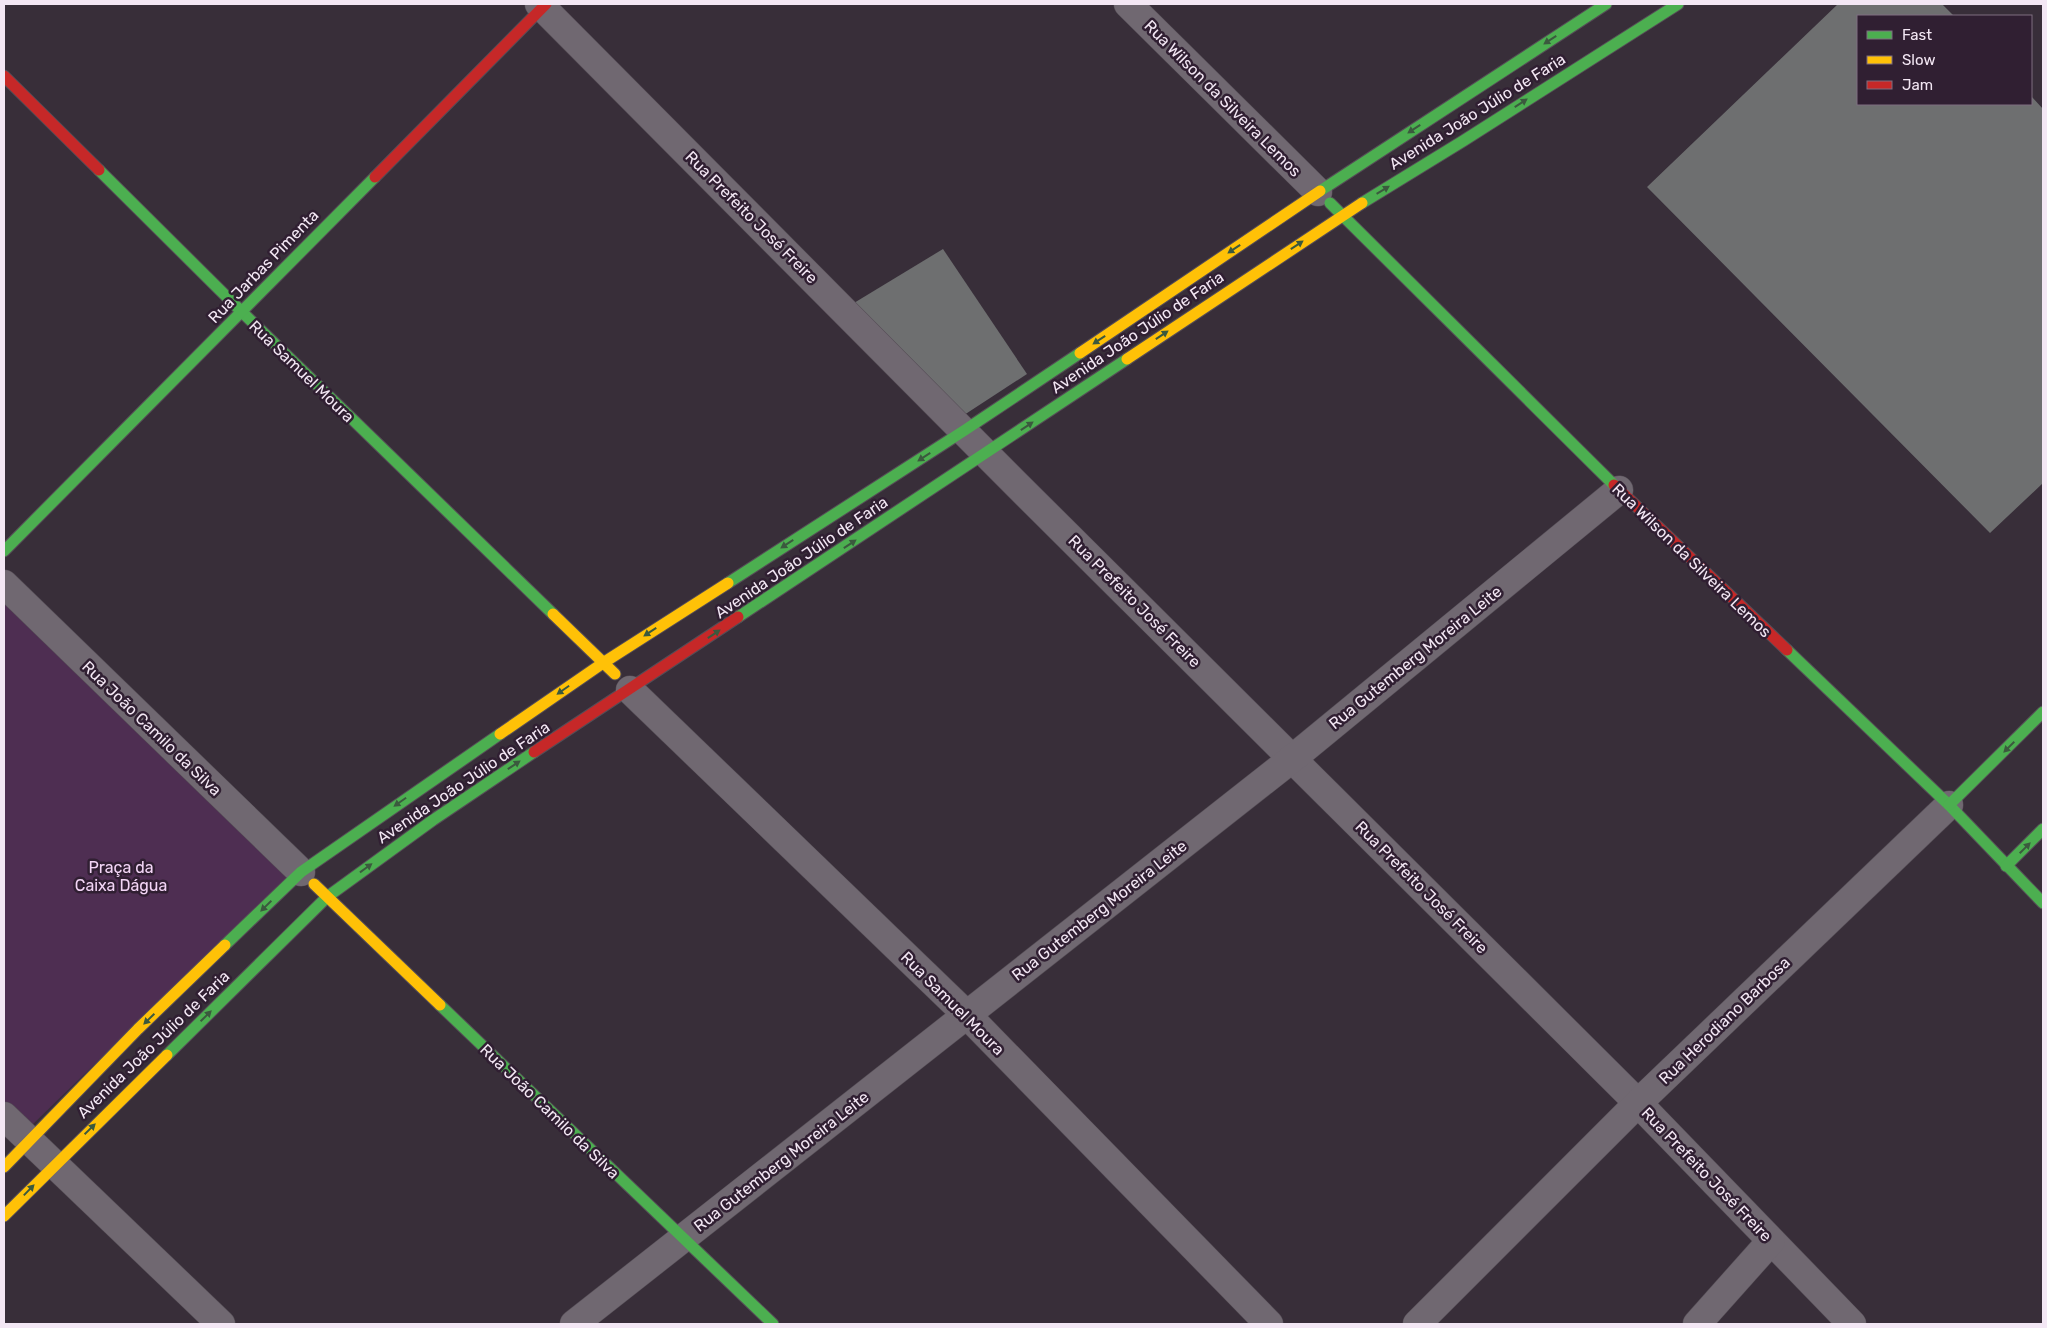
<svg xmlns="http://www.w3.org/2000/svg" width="2047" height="1328" viewBox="0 0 2047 1328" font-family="Rubik,sans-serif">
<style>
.green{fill:#4e2e52}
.building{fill:#6e6f70}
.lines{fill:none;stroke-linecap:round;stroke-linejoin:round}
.street-casing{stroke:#554d56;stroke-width:29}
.fast-casing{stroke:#554d56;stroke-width:13}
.slow-casing{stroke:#554d56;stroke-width:13}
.jam-casing{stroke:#554d56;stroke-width:13}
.street{stroke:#706871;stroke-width:28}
.fast{stroke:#4caf50;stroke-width:11}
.slow{stroke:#ffc107;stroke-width:11}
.jam{stroke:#c62828;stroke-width:11}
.oneway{fill:#3b593e}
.labels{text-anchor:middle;stroke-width:5;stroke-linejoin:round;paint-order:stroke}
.street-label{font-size:16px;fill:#f3e7f4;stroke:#301f32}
.park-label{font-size:16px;fill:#f3d5f6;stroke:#301f32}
</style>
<rect width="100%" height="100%" fill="#382e39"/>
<path class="green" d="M 4,600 L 288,876 L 30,1127 L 4,1101 Z"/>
<g class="building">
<path d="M 1838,4 L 1942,4 L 1954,16 L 1858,16 L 1858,104 L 2031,104 L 2031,96 L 2043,109 L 2043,483 L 1990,533 L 1647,187 Z"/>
<path d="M 943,249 L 1027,374 L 961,417 L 849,306 Z"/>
</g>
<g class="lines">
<g class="street-casing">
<g id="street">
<path d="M 539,4 L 1018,486 L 1638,1103 L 1852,1324"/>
<path d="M 1128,4 L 1318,192"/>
<path d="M 4,584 L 301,872"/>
<path d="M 630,690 L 967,1015 L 1269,1324"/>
<path d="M 4,1116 L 221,1324"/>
<path d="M 574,1324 L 1293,758 L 1619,490"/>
<path d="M 1417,1324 L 1638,1103 L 1949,805"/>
<path d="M 1697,1324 L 1771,1241"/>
</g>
</g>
<g class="fast-casing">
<g id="fast">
<path d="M 99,170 L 242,312 L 553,614"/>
<path d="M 1320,191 L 1606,4"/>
<path d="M 1330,203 L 1614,485"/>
<path d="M 1362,203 L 1463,141 L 1678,4"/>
<path d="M 4,551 L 375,177"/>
<path d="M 728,583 L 965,430 L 1080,353"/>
<path d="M 738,617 L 1127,359"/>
<path d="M 1787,650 L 1949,805 L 2043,903"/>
<path d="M 1949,805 L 2043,712"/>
<path d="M 2006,866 L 2043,829"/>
<path d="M 225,945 L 301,872 L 500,734"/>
<path d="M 440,1005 L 773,1324"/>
<path d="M 167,1055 L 327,897 L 433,820 L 534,752"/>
</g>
</g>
<g class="slow-casing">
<g id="slow">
<path d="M 1080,353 L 1320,191"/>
<path d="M 1127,359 L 1362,203"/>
<path d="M 553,614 L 615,674"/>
<path d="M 500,734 L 603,663 L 728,583"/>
<path d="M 314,884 L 440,1005"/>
<path d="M 4,1167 L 138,1029 L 225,945"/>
<path d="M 4,1216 L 167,1055"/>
</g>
</g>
<g class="jam-casing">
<g id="jam">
<path d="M 4,76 L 99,170"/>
<path d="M 375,177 L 546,4"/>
<path d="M 1614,485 L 1787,650"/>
<path d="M 534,752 L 738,617"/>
</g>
</g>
<use href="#street" class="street"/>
<use href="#fast" class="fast"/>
<use href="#slow" class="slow"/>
<use href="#jam" class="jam"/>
</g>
<defs><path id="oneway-solid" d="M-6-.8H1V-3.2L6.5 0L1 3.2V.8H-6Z" transform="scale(1.25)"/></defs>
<g class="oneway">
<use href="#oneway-solid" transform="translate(1550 40) rotate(147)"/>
<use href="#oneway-solid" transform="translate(1521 103) rotate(-33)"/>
<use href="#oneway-solid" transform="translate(1414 129) rotate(147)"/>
<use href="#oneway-solid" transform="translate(1383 190) rotate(-31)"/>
<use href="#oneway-solid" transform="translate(1297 245) rotate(-34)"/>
<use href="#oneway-solid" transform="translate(1234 249) rotate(146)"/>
<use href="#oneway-solid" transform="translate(1162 335) rotate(-34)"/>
<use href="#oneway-solid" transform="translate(1099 340) rotate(146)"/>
<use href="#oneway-solid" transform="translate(1027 426) rotate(-34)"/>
<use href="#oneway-solid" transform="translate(924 457) rotate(147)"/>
<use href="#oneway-solid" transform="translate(787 544) rotate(147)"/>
<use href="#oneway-solid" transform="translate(850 544) rotate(-34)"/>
<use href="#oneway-solid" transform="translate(650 632) rotate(147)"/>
<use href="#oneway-solid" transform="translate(714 634) rotate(-34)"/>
<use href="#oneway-solid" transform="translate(563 690) rotate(145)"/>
<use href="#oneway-solid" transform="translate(2009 747) rotate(135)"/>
<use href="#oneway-solid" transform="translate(514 765) rotate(-34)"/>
<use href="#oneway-solid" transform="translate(400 802) rotate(145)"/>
<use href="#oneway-solid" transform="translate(2025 848) rotate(-45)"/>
<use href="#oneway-solid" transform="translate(366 868) rotate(-36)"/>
<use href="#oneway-solid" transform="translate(266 906) rotate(136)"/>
<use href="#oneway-solid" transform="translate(206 1016) rotate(-44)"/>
<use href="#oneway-solid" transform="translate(149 1019) rotate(136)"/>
<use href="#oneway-solid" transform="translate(90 1129) rotate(-44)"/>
<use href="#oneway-solid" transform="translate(29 1190) rotate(-46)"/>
</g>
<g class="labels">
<g class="street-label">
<text transform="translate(1223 98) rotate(45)" y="6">Rua Wilson da Silveira Lemos</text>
<text transform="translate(1477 111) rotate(-32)" y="6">Avenida João Júlio de Faria</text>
<text transform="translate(752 217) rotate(45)" y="6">Rua Prefeito José Freire</text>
<text transform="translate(263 266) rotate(-46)" y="6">Rua Jarbas Pimenta</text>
<text transform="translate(1137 332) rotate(-34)" y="6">Avenida João Júlio de Faria</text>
<text transform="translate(302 371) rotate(44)" y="6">Rua Samuel Moura</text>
<text transform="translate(801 557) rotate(-34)" y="6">Avenida João Júlio de Faria</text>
<text transform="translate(1692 560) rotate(44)" y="6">Rua Wilson da Silveira Lemos</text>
<text transform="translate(1135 601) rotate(45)" y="6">Rua Prefeito José Freire</text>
<text transform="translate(1415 657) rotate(-39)" y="6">Rua Gutemberg Moreira Leite</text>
<text transform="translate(152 728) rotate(44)" y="6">Rua João Camilo da Silva</text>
<text transform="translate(463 782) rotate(-34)" y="6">Avenida João Júlio de Faria</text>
<text transform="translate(1422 887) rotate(45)" y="6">Rua Prefeito José Freire</text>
<text transform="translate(1099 910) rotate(-38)" y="6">Rua Gutemberg Moreira Leite</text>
<text transform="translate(953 1003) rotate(45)" y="6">Rua Samuel Moura</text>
<text transform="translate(1724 1020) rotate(-44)" y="6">Rua Herodiano Barbosa</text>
<text transform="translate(153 1044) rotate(-44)" y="6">Avenida João Júlio de Faria</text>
<text transform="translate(550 1111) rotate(44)" y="6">Rua João Camilo da Silva</text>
<text transform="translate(781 1161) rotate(-38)" y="6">Rua Gutemberg Moreira Leite</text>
<text transform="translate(1707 1174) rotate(46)" y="6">Rua Prefeito José Freire</text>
</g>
<g class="park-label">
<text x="121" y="873">Praça da<tspan x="121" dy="18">Caixa Dágua</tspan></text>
</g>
</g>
<rect width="2047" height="1328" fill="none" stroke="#f3e7f4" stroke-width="10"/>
<rect x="1857" y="15" width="175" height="90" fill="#301f32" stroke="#7e6f80"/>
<rect x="1867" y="31" width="25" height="8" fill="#4caf50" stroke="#7e6f80"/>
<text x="1902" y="40" font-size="15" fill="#f3e7f4">Fast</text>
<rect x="1867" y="56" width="25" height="8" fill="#ffc107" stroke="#7e6f80"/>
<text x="1902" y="65" font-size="15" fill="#f3e7f4">Slow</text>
<rect x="1867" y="81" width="25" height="8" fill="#c62828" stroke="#7e6f80"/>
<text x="1902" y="90" font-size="15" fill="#f3e7f4">Jam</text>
</svg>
